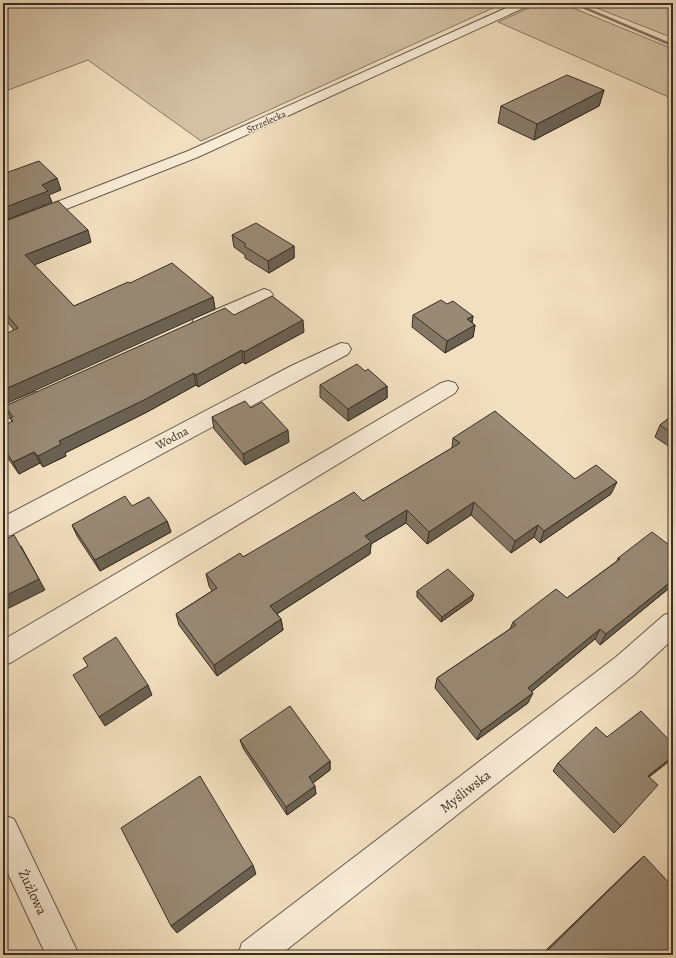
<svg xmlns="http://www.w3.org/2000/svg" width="676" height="958" viewBox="0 0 676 958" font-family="Alegreya,serif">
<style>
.green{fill:#d3c1a5;stroke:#867864}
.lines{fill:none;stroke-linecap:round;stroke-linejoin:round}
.stream{fill:#827461;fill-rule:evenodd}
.minor-casing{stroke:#675a4b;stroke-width:2}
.minor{fill:#f7ead5;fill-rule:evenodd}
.wall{fill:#847765;stroke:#392e24}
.shaded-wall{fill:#6b6152;stroke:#392e24}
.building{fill:#998a75;stroke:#392e24}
.labels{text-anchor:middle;stroke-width:3;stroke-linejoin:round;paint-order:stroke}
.far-street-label{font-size:10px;fill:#392e24;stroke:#f7ead5}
.street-label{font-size:12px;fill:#392e24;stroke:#f7ead5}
.near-street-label{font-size:14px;fill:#392e24;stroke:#f7ead5}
</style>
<rect width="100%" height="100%" fill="#f2dfbf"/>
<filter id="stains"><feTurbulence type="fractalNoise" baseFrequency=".005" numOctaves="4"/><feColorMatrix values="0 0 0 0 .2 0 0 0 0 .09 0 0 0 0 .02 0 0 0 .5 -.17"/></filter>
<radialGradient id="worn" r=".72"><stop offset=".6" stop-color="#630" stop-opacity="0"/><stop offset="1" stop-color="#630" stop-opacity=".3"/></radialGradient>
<g class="green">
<path d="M 3,3 L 504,3 L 201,141 L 88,60 L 3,92 Z"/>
<path d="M 540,3 L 561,3 L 673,49 L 673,99 L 498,22 Z"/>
<path d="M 584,3 L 673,3 L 673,38 Z"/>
</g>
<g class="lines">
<path class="stream" d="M 570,3 L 576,3 L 673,44 L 673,47 Z"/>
<g class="minor-casing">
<g id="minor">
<path d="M 517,3 L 532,3 L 530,5 L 198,157 L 3,234 L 3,223 L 188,151 Z"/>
<path d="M 264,289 L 270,291 L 273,295 L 270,299 L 208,327 L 201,329 L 194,327 L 192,323 L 194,319 Z"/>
<path d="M 341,343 L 348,344 L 351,349 L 348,354 L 11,535 L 3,537 L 3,517 L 291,366 Z"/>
<path d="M 448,381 L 455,383 L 458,388 L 455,393 L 12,662 L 3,666 L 3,640 L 441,383 Z"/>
<path d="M 35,392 L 42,394 L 45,399 L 42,404 L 3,420 L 3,405 Z"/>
<path d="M 673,612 L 673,639 L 634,675 L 280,955 L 238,955 L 242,943 L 616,657 L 664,615 Z"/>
<path d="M 3,815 L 14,819 L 79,955 L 46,955 L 3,863 Z"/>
</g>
</g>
<use href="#minor" class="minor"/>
</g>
<g class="wall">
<path d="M 604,90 L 599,106 L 534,140 L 498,123 L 501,106 Z"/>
<path d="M 3,222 L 91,242 L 34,265 L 74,306 L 130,283 L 213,297 L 215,309 L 14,330 L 3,317 Z"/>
<path d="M 232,235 L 294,246 L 294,258 L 269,273 L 245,258 L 245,255 L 234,247 Z"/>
<path d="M 447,304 L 473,316 L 472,323 L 475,325 L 473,337 L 445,353 L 412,327 L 413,315 Z"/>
<path d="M 234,315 L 304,332 L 245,364 L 243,362 L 198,387 L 196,385 L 147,412 L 65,453 L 66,456 L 43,467 L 40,463 L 19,474 L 3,451 L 3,426 L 12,422 L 5,406 Z"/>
<path d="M 365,371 L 387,386 L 387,398 L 348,421 L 320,397 L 320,385 Z"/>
<path d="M 251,408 L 289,442 L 245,465 L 214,429 L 212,417 Z"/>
<path d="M 673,415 L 673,449 L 655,437 L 660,425 Z"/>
<path d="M 453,438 L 575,479 L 611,494 L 540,543 L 534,537 L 511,553 L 471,515 L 427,544 L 406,523 L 371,544 L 370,554 L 277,614 L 281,619 L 283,630 L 217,676 L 179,625 L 176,614 L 212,591 L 209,586 L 206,574 L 363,501 L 452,448 Z"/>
<path d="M 132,506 L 167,521 L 171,532 L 100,571 L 77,536 L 72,525 Z"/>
<path d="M 673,548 L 673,585 L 600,645 L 595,639 L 531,692 L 528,703 L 477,740 L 435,688 L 437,678 L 510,629 L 513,622 L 567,598 L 617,561 L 618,558 Z"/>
<path d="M 417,591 L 472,600 L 441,622 L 417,597 Z"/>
<path d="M 607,737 L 673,744 L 673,758 L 649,777 L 621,826 L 614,833 L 553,771 L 558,763 Z"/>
<path d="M 240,740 L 330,761 L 330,770 L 313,783 L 316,794 L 287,815 L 243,748 Z"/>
<path d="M 644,856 L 673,955 L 541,955 L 634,865 Z"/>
</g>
<g class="shaded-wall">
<path d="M 604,90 L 599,106 L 534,140 L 537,124 Z"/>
<path d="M 57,178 L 61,190 L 49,195 L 52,202 L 3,221 L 3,208 L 42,185 Z"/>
<path d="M 88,230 L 91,242 L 29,267 L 25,255 Z"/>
<path d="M 294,246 L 294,258 L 269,273 L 268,261 Z"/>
<path d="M 213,297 L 215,309 L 3,405 L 3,390 Z"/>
<path d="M 473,316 L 471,327 L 475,325 L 473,337 L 445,353 L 447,341 L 467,319 Z"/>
<path d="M 303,320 L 304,332 L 245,364 L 244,352 Z"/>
<path d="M 242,350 L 243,362 L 198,387 L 196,375 Z"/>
<path d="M 194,373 L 196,385 L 147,412 L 65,453 L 66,456 L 43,467 L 38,456 L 59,441 Z"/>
<path d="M 387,386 L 387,398 L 348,421 L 348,409 Z"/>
<path d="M 288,430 L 289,442 L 245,465 L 243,454 Z"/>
<path d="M 34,452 L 40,463 L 19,474 L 13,462 Z"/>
<path d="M 617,482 L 611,494 L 540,543 L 544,531 Z"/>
<path d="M 474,502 L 471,515 L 427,544 L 429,532 Z"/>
<path d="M 407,510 L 406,523 L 371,544 L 370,554 L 272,617 L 270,606 L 365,536 Z"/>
<path d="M 167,521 L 171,532 L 100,571 L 95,560 Z"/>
<path d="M 538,525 L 534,537 L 511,553 L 515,541 Z"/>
<path d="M 21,546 L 45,590 L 3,611 L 3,597 Z"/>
<path d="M 673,580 L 673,585 L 600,645 L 606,634 Z"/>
<path d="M 474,594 L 472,600 L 441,622 L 442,617 Z"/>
<path d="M 281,619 L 283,630 L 217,676 L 214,665 Z"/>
<path d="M 600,629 L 595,639 L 524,698 L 528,688 Z"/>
<path d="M 148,685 L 152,695 L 105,726 L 99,717 Z"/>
<path d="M 533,693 L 528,703 L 477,740 L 481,731 Z"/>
<path d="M 673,756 L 673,758 L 671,760 L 640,784 L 648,776 Z"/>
<path d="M 330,761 L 330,770 L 310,785 L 309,777 Z"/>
<path d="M 315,786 L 316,794 L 287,815 L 286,807 Z"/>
<path d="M 253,865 L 256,874 L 177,933 L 171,926 Z"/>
</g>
<g class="building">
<path d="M 567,75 L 604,90 L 537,124 L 501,106 Z"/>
<path d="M 39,161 L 57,178 L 42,185 L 48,191 L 3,208 L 3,174 Z"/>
<path d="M 58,201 L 88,230 L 25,255 L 74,306 L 128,282 L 130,283 L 172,263 L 213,297 L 3,390 L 3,335 L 18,328 L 3,310 L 3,222 Z"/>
<path d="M 256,223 L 294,246 L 268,261 L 244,246 L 246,244 L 232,235 Z"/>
<path d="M 272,296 L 303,320 L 244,352 L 242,350 L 196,375 L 194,373 L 144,400 L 59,441 L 61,444 L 38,456 L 34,452 L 13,462 L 3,448 L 3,426 L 13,421 L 10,418 L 13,417 L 5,406 L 225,308 L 234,315 Z"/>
<path d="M 441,300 L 447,304 L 453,301 L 473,316 L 467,319 L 475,325 L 447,341 L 413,315 Z"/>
<path d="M 357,364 L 365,371 L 368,369 L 387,386 L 348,409 L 320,385 Z"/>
<path d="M 245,401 L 251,408 L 262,402 L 288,430 L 243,454 L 212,417 Z"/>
<path d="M 495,411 L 575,479 L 596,465 L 617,482 L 544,531 L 538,525 L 515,541 L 474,502 L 429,532 L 407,510 L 365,536 L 371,542 L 270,606 L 281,619 L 214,665 L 176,614 L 217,588 L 206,574 L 240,553 L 243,557 L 354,492 L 363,501 L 460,443 L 453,438 Z"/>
<path d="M 673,415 L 673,434 L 660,425 Z"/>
<path d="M 125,496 L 132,506 L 149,497 L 167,521 L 95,560 L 72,525 Z"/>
<path d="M 652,532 L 673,548 L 673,580 L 606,634 L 600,629 L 528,688 L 533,693 L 481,731 L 437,678 L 516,625 L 513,622 L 556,589 L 567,598 L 620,559 L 618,558 Z"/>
<path d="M 14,535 L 39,579 L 3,597 L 3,541 Z"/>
<path d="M 448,569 L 474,594 L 442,617 L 417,591 Z"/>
<path d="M 116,637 L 148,685 L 99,717 L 73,675 L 88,666 L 83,658 Z"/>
<path d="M 290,706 L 330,761 L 309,777 L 315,786 L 286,807 L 240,740 Z"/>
<path d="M 641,711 L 673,744 L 673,756 L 648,776 L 658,785 L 621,826 L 558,763 L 596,727 L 607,737 Z"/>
<path d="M 200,776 L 253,865 L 171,926 L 121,828 Z"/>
<path d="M 644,856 L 673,887 L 673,955 L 543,955 Z"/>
</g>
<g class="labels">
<g class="far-street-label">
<text transform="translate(266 121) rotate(-24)" y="4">Strzelecka</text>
</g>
<g class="street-label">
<text transform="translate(172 438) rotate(-28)" y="4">Wodna</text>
</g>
<g class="near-street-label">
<text transform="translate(465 791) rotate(-38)" y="5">Myśliwska</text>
<text transform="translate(33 892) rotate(65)" y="5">Żużlowa</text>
</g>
</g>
<rect width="676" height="958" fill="none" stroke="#f2dfbf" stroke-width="16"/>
<rect x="4" y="4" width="668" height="950" fill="none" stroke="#392e24" stroke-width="2"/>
<rect x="8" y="8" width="660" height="942" fill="none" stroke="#392e24"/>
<rect width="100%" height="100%" filter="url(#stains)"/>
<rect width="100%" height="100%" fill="url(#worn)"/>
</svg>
